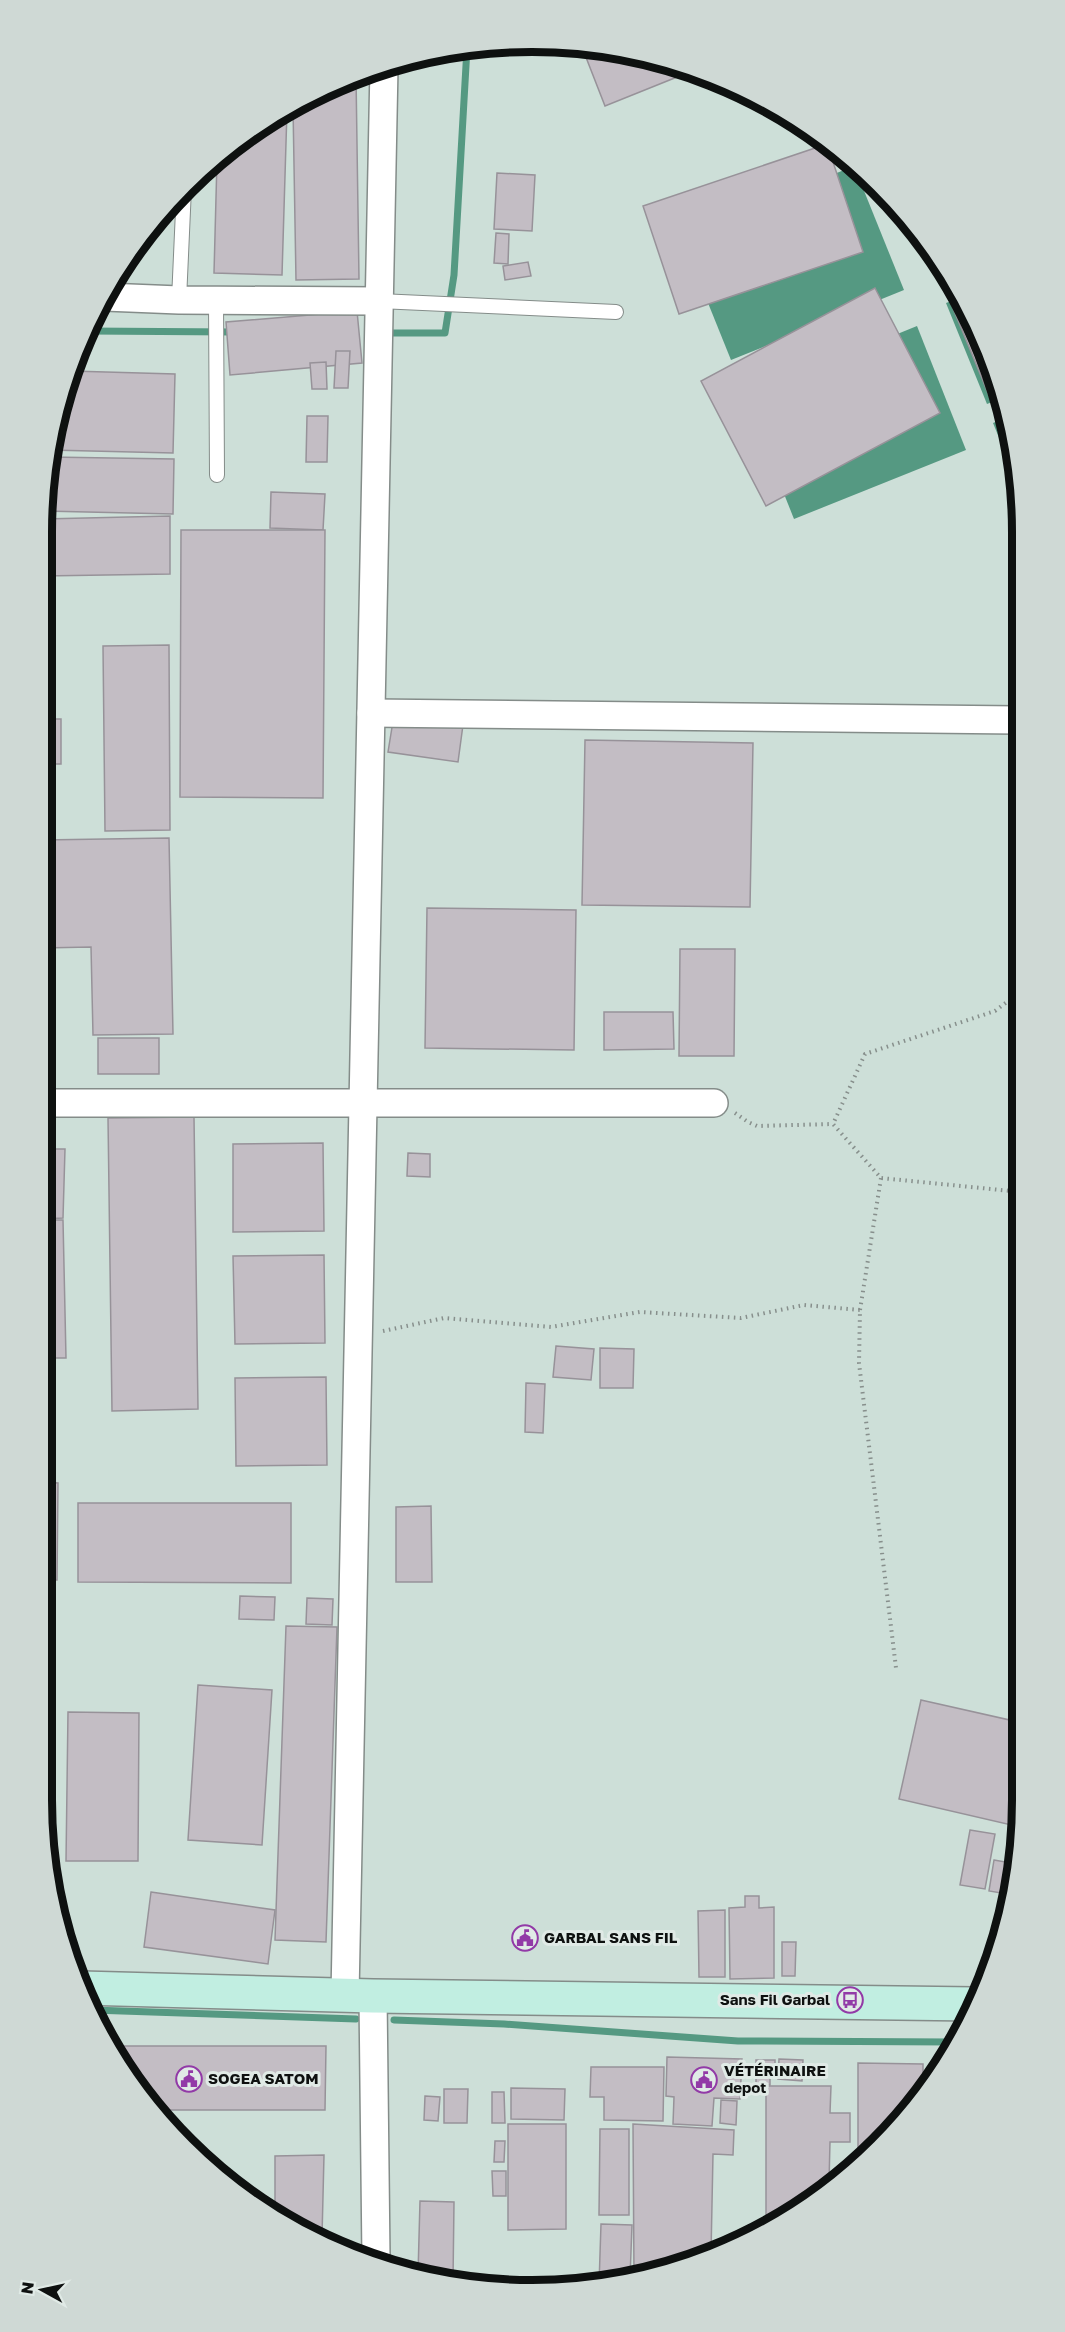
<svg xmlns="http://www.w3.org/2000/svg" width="1065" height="2332" viewBox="0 0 1065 2332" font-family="'Golos Text',sans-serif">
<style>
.built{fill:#cddfd8}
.water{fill:#559982}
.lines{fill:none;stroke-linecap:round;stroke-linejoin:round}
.stream{stroke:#559982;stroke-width:7}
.building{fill:#c3bdc4;stroke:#979299;stroke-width:1.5}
.lane-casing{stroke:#848c89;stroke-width:16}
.street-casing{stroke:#848c89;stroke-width:30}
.secondary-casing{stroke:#848c89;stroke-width:36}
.path{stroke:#878f8c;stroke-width:4;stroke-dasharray:1.5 4.5;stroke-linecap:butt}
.lane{stroke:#fff;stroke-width:14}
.street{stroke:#fff;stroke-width:27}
.secondary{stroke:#c1eee1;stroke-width:33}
.labels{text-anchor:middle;stroke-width:6;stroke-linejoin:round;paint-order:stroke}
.poi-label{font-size:15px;font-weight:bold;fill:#0e1110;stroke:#e0eae6;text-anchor:start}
.rim{fill:none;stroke:#0e1110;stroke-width:8}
</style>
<rect width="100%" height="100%" fill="#e0eae6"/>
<path class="built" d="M 532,42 L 628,51 L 720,79 L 831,143 L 921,234 L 986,344 L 1019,468 L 1023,1800 L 1014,1895 L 986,1987 L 901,2123 L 777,2224 L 690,2264 L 597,2286 L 437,2281 L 287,2224 L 164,2123 L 108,2044 L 68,1957 L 42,1800 L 42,532 L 51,437 L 79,345 L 124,260 L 185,186 L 260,125 L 344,79 L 436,51 Z"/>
<g class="water">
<path d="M 854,166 L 904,290 L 731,360 L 681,236 Z"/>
<path d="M 959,298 L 1000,399 L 987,404 L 946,303 Z"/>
<path d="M 917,326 L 966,450 L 794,519 L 745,396 Z"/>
<path d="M 1005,418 L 1019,468 L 1019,487 L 993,423 Z"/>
</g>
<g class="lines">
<g class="stream">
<path d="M 87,331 L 234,332"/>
<path d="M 383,333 L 445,333 L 454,275 L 467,48"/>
<path d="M 92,2010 L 356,2019"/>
<path d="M 394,2020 L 504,2024 L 738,2041 L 951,2042"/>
</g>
</g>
<g class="building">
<path d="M 582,47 L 628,51 L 692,71 L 605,106 Z"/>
<path d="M 356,76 L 359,279 L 296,280 L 293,107 L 344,79 Z"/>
<path d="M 287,110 L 282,275 L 214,273 L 217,160 L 260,125 Z"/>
<path d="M 827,144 L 863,252 L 679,314 L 643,206 Z"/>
<path d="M 497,173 L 535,175 L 532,231 L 494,229 Z"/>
<path d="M 496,233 L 509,234 L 508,264 L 494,263 Z"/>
<path d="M 924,238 L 986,344 L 1019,468 Z"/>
<path d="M 528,262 L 531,276 L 505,280 L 503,266 Z"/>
<path d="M 875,288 L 940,413 L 766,506 L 701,381 Z"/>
<path d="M 357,311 L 362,363 L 230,375 L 226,322 Z"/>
<path d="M 336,351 L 350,351 L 348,388 L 334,388 Z"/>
<path d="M 326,362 L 327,389 L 312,389 L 310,363 Z"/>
<path d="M 71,371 L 175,374 L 173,453 L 50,450 L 51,437 Z"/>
<path d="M 307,416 L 328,416 L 327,462 L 306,462 Z"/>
<path d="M 49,457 L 174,459 L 173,514 L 44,511 Z"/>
<path d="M 271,492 L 325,494 L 323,530 L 270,528 Z"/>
<path d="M 170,516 L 170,574 L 42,576 L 43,519 Z"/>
<path d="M 181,530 L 325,530 L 323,798 L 180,797 Z"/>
<path d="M 169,645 L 170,830 L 105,831 L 103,646 Z"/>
<rect x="42" y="659" width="13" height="54"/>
<path d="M 394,715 L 463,725 L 458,762 L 388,752 Z"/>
<rect x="42" y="719" width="19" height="45"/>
<path d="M 585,740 L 753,743 L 750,907 L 582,905 Z"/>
<path d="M 169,838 L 173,1034 L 93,1035 L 91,947 L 42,948 L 42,840 Z"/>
<path d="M 427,908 L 576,910 L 574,1050 L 425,1048 Z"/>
<path d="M 680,949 L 735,949 L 734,1056 L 679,1056 Z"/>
<path d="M 604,1012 L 673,1012 L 674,1049 L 604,1050 Z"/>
<rect x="98" y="1038" width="61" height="36"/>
<path d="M 194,1117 L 198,1409 L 112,1411 L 108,1118 Z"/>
<path d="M 323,1143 L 324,1231 L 233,1232 L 233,1144 Z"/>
<path d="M 42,1149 L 65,1149 L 63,1218 L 42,1219 Z"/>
<path d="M 408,1153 L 430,1154 L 430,1177 L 407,1176 Z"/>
<path d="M 42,1220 L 63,1220 L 66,1358 L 42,1358 Z"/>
<path d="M 324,1255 L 325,1343 L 235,1344 L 233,1256 Z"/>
<path d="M 556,1346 L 594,1349 L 591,1380 L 553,1377 Z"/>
<path d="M 600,1348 L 634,1349 L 633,1388 L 600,1388 Z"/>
<path d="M 326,1377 L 327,1465 L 236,1466 L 235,1378 Z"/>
<path d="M 526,1383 L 545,1384 L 543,1433 L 525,1432 Z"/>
<path d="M 42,1482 L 58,1483 L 57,1580 L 42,1580 Z"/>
<path d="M 78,1503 L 291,1503 L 291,1583 L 78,1582 Z"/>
<path d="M 431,1506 L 432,1582 L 396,1582 L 396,1507 Z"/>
<path d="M 240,1596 L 275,1597 L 274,1620 L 239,1619 Z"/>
<path d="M 307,1598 L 333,1599 L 332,1625 L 306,1624 Z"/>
<path d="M 286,1626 L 337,1627 L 326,1942 L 275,1940 Z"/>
<path d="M 198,1685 L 272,1690 L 262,1845 L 188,1840 Z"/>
<path d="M 921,1700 L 1023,1723 L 1023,1800 L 1020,1827 L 899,1799 Z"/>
<path d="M 68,1712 L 139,1713 L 138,1861 L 66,1861 Z"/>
<path d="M 970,1830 L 995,1834 L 985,1889 L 960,1885 Z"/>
<path d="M 994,1860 L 1017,1864 L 1013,1895 L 989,1891 Z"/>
<path d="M 151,1892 L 275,1910 L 268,1964 L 144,1947 Z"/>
<path d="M 745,1896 L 759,1896 L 759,1908 L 774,1907 L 774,1978 L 730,1979 L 729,1908 L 745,1907 Z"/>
<path d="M 725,1910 L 725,1977 L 699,1977 L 698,1911 Z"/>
<path d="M 782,1942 L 796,1942 L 795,1976 L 782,1976 Z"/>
<path d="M 108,2046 L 326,2046 L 325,2110 L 154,2110 Z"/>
<path d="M 667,2057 L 742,2059 L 740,2099 L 714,2098 L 712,2126 L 673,2124 L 674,2097 L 666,2096 Z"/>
<path d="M 779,2059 L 803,2060 L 802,2081 L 778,2079 Z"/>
<path d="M 756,2060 L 775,2060 L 775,2072 L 770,2072 L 770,2085 L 756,2085 Z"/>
<path d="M 858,2063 L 923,2064 L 923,2088 L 901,2123 L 858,2159 Z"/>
<path d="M 591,2067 L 664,2067 L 663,2121 L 604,2120 L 604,2097 L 590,2097 Z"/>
<path d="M 766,2086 L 831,2086 L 830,2113 L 850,2113 L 850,2142 L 830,2142 L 829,2182 L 777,2224 L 766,2230 Z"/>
<path d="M 511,2088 L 565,2089 L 564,2120 L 511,2119 Z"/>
<path d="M 444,2089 L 468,2089 L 467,2123 L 444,2123 Z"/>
<path d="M 492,2092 L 504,2092 L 505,2123 L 492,2123 Z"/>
<path d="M 425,2096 L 440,2097 L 438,2121 L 424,2120 Z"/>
<path d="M 721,2100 L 737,2101 L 736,2125 L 720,2123 Z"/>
<path d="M 508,2124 L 566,2124 L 566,2229 L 508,2230 Z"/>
<path d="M 633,2124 L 734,2130 L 733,2155 L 713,2154 L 711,2254 L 690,2264 L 634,2277 Z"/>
<path d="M 600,2129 L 629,2129 L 629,2215 L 599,2215 Z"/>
<path d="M 495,2141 L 505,2141 L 504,2162 L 494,2162 Z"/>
<path d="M 324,2155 L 322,2237 L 287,2224 L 275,2215 L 275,2156 Z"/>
<path d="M 492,2171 L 506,2171 L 506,2196 L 493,2196 Z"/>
<path d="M 420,2201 L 454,2202 L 453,2281 L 437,2281 L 418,2274 Z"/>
<path d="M 601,2224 L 632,2225 L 630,2278 L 599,2285 Z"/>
</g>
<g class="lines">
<g class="lane-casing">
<g id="lane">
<path d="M 179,300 L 184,188"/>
<path d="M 216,301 L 217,475"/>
<path d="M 379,301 L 616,312"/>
</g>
</g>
<g class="street-casing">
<g id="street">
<path d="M 105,297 L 179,300 L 379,301"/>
<path d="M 371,713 L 1020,720"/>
<path d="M 42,1103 L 714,1103"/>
<path d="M 345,1995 L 384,67"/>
<path d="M 373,1996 L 376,2258"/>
</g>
</g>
<g class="secondary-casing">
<path id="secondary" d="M 82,1988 L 373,1996 L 975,2004"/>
</g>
<g class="path">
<path d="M 1020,992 L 995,1011 L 865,1054 L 833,1124 L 881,1178 L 1021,1192"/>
<path d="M 735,1113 L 748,1122 L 757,1126 L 833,1124"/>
<path d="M 860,1310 L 881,1178"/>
<path d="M 383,1331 L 444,1318 L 551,1327 L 640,1312 L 741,1318 L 804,1305 L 860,1310 L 859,1363 L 896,1668"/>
</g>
<use href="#lane" class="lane"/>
<use href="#street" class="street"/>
<use href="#secondary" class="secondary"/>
</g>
<defs>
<g id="civic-ring" transform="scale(1.35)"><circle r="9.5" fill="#e0eae6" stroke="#923aa7" stroke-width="1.5"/><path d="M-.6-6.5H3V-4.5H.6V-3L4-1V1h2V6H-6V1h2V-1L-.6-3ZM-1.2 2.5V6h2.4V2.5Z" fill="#923aa7"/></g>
<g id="bus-ring" transform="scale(1.35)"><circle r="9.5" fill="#e0eae6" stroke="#923aa7" stroke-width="1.5"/><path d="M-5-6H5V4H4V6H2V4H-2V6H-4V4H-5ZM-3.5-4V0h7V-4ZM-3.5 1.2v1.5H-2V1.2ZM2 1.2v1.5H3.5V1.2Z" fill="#923aa7"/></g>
</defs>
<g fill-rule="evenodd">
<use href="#civic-ring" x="525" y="1938"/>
<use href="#bus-ring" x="850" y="2000"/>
<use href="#civic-ring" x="189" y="2079"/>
<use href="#civic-ring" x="704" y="2080"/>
</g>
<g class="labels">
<g class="poi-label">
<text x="544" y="1943">GARBAL SANS FIL</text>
<text x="830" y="2005" text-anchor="end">Sans Fil Garbal</text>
<text x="724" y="2076">VÉTÉRINAIRE<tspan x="724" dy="17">depot</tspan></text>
<text x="208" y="2084">SOGEA SATOM</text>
</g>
</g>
<path d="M0 0H1065V2332H0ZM532 52H532A480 480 0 0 1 1012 532V1800A480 480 0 0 1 532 2280H532A480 480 0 0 1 52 1800V532A480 480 0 0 1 532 52Z" fill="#cfd9d5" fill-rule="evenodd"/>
<path class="rim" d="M532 52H532A480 480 0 0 1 1012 532V1800A480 480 0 0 1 532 2280H532A480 480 0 0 1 52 1800V532A480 480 0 0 1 532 52Z"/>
<g transform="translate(42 2290) rotate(278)" stroke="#e0eae6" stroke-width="4.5" paint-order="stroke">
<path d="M0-4.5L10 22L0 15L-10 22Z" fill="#0e1110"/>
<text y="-9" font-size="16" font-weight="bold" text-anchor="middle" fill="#0e1110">N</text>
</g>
</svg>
